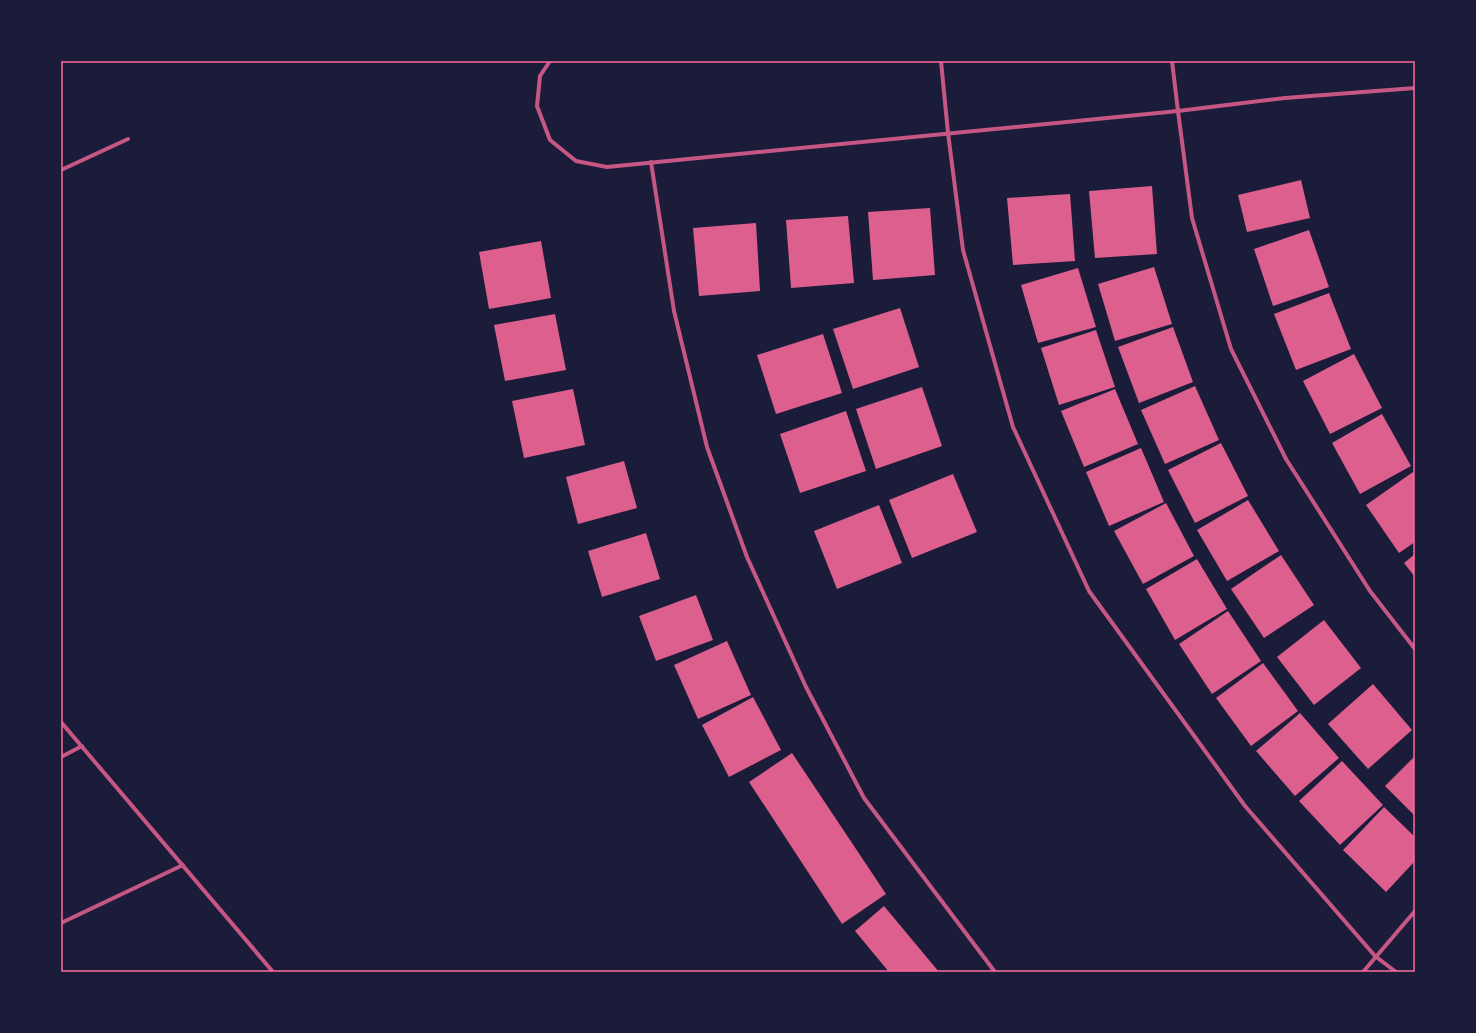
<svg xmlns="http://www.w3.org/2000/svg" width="1476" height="1033" viewBox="0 0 1476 1033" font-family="Figtree,sans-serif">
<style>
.building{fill:#dd5f8e}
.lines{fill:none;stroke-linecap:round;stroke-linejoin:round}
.minor{stroke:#c65784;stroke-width:4}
.neatline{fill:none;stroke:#ff6b9d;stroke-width:1.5}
</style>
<rect width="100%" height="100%" fill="#1b1b3a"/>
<g class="building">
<path d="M 1301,180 L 1310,218 L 1247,232 L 1238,195 Z"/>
<path d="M 1152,186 L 1157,254 L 1095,258 L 1089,191 Z"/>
<path d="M 1070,194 L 1075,261 L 1013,265 L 1007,198 Z"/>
<path d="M 930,208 L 935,275 L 873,280 L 868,212 Z"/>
<path d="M 848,216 L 854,283 L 791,288 L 786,220 Z"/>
<path d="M 756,223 L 760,291 L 699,296 L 693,228 Z"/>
<path d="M 1309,230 L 1329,287 L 1273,306 L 1254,249 Z"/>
<path d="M 541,241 L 551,298 L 489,309 L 479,252 Z"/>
<path d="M 1154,267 L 1172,324 L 1115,341 L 1098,284 Z"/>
<path d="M 1078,268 L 1096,327 L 1038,343 L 1021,285 Z"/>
<path d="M 1329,293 L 1351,349 L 1296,370 L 1274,314 Z"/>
<path d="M 900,308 L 919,367 L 853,389 L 833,329 Z"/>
<path d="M 555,314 L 566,370 L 505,381 L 494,325 Z"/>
<path d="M 1173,327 L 1193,382 L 1139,403 L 1118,347 Z"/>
<path d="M 1096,330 L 1115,387 L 1059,405 L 1041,348 Z"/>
<path d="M 823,334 L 842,393 L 776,414 L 757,355 Z"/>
<path d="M 1354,354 L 1382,408 L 1330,434 L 1303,381 Z"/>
<path d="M 1195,386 L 1219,440 L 1165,464 L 1141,410 Z"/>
<path d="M 922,387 L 942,446 L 876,469 L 856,409 Z"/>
<path d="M 573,389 L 585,445 L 524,458 L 512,401 Z"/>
<path d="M 1115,389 L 1138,444 L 1084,467 L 1061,411 Z"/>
<path d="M 846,411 L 866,471 L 800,493 L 780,434 Z"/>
<path d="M 1382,414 L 1411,466 L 1360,494 L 1332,443 Z"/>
<path d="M 1221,443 L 1248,496 L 1195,523 L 1168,470 Z"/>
<path d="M 1141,448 L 1164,502 L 1109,526 L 1086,472 Z"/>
<path d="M 624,461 L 637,508 L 578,524 L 566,477 Z"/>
<path d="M 1413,472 L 1415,474 L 1415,542 L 1399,553 L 1366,505 Z"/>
<path d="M 953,474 L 977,532 L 912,558 L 889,500 Z"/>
<path d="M 1248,500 L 1279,551 L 1227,581 L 1197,530 Z"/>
<path d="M 1166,503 L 1194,556 L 1143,584 L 1114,531 Z"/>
<path d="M 879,505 L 902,563 L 837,589 L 814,531 Z"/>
<path d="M 646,533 L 660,579 L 602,597 L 588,551 Z"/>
<path d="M 1415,554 L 1415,577 L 1404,563 Z"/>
<path d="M 1281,555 L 1314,605 L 1264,638 L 1231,589 Z"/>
<path d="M 1197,559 L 1227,609 L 1175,640 L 1146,589 Z"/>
<path d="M 696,595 L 713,640 L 656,661 L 639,616 Z"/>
<path d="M 1228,611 L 1261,661 L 1212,694 L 1179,644 Z"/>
<path d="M 1324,620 L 1361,668 L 1314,705 L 1277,657 Z"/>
<path d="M 727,641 L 751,695 L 698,719 L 674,665 Z"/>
<path d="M 1263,663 L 1298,711 L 1251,746 L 1216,698 Z"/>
<path d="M 1373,684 L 1412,730 L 1368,769 L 1328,724 Z"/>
<path d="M 753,697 L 781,750 L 729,777 L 702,725 Z"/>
<path d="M 1300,713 L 1339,758 L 1295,796 L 1256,751 Z"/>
<path d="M 792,753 L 886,894 L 842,924 L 749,782 Z"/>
<path d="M 1415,756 L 1415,816 L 1385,786 Z"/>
<path d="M 1342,761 L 1383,805 L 1340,845 L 1299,801 Z"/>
<path d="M 1384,807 L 1415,837 L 1415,861 L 1386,892 L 1343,850 Z"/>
<path d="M 884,906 L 939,972 L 889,972 L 855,931 Z"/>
</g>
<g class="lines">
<g class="minor">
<path d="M 550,61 L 540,76 L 537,106 L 550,140 L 576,161 L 607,167 L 1178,111 L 1285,98 L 1415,88"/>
<path d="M 941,61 L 948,133 L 963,250 L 1013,427 L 1089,591 L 1245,806 L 1375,956 L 1396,972"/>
<path d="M 1172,61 L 1178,111 L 1192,218 L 1231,349 L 1286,459 L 1370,591 L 1415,649"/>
<path d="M 651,162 L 674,311 L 707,447 L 747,557 L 806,687 L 864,798 L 995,972"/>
<path d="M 61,170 L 128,139"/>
<path d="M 61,722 L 273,972"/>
<path d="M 61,757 L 82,746"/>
<path d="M 61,923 L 183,865"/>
<path d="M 1363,972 L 1415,911"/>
</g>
</g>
<rect width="1476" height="1033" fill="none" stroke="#1b1b3a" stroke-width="124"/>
<rect x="62" y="62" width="1352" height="909" class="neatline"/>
</svg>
